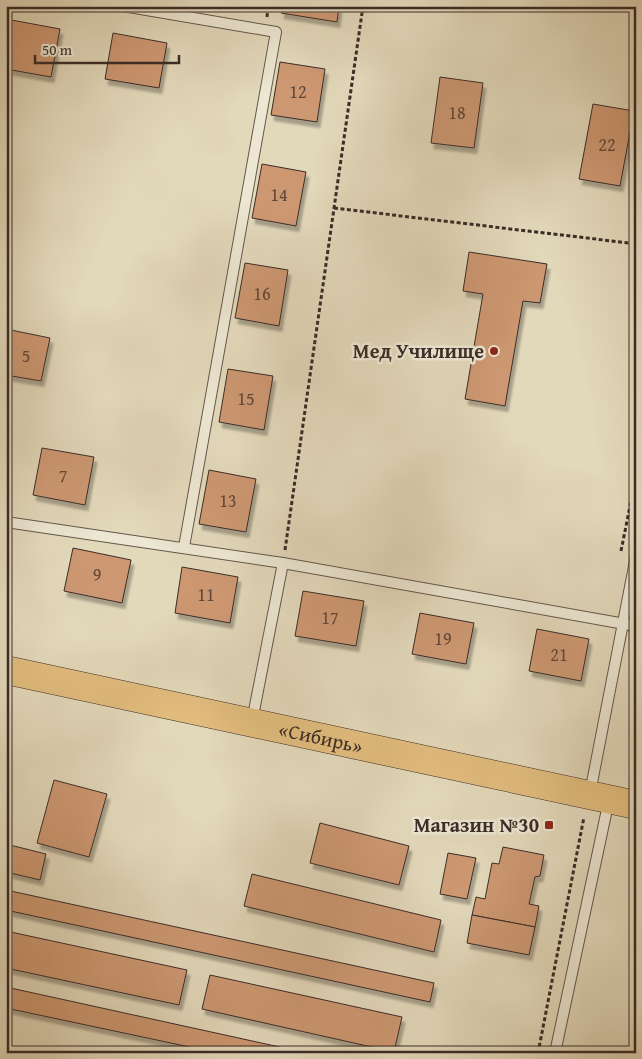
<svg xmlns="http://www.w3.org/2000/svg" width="642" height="1059" viewBox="0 0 642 1059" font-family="'Gentium Book Plus',serif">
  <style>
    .building { fill: #cc9771; stroke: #3a2c28; filter: url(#shadow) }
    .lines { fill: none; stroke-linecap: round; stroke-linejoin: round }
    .lane-casing { stroke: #64574c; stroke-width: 12 }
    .primary-casing { stroke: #3a2c28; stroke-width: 29 }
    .path { stroke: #3a2c28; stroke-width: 3; stroke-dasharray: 4 2.5; stroke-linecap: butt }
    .lane { stroke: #ece6d2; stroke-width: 10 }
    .primary { stroke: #e1bc7d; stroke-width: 28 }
    .poi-dot { fill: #8f2418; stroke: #ece6d2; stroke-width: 2 }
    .labels { text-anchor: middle; stroke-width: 5; stroke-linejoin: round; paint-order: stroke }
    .number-label { font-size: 18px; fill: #5e473a }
    .poi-label { font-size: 20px; font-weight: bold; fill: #3a2c28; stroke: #ece6d2; text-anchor: end }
    .street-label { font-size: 20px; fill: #3a2c28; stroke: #ece6d2 }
  </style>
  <defs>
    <filter id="shadow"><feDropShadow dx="3" dy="5.5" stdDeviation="1" flood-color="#0004"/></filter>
  </defs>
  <rect width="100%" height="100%" fill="#e2d8ba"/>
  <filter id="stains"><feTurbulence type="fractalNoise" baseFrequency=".004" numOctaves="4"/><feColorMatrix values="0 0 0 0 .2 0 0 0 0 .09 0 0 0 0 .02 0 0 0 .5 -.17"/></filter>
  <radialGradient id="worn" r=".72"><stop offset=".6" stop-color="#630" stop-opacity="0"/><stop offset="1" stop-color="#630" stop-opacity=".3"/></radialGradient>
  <g class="building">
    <path d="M282 6H339L337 22 281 13Z"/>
    <path d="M6 19 60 29 51 77 6 69Z"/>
    <path d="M113 33 167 43 159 88 105 79Z"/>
    <path d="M280 62 325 69 317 122 271 115Z"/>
    <path d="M440 77 483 83 474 148 431 143Z"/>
    <path d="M593 104 634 111 620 186 579 179Z"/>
    <path d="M262 164 306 172 296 226 252 218Z"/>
    <path d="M469 252 547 264 540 303 523 301 505 406 465 399 483 294 463 291Z"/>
    <path d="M245 263 288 270 279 326 235 318Z"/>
    <path d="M6 329 50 338 41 381 6 375Z"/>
    <path d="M228 369 273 376 264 430 219 422Z"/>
    <path d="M42 448 94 457 85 505 33 495Z"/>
    <path d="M209 470 256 479 246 532 199 524Z"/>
    <path d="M73 548 131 560 122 603 64 591Z"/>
    <path d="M182 567 238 577 230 623 175 613Z"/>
    <path d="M303 591 364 601 356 646 295 636Z"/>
    <path d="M420 613 474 623 466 664 412 654Z"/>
    <path d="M537 629 589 639 581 681 529 671Z"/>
    <path d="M54 780 107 794 89 857 37 843Z"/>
    <path d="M320 823 409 846 399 885 310 863Z"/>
    <path d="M10 845 46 854 40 880 6 872V860Z"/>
    <path d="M503 847 544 855 540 876 535 877 529 904 539 906 535 927 472 915 476 897 485 899 492 863 499 864Z"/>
    <path d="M448 853 476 858 467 899 440 894Z"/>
    <path d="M252 874 441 920 434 952 244 906Z"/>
    <path d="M6 890 434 983 430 1002 6 910Z"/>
    <path d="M472 915 535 927 529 955 467 943Z"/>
    <path d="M6 931 187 970 179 1005 6 968Z"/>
    <path d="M210 975 402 1017 394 1052 202 1009Z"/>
    <path d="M6 987 307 1053H218L6 1008Z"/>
  </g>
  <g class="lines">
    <g class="lane-casing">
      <g id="lane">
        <path d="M123 6 276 32 184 547"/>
        <path d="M6 522 283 563"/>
        <path d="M252 721 283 563 636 626"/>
        <path d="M590 793 636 556"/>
        <path d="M555 1053 609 800"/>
      </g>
    </g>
    <g class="primary-casing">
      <g id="primary">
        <path id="s1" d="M6 670 636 805"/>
      </g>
    </g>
    <g class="path">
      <path d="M633 6 636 7"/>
      <path d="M267 17 268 6"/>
      <path d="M334 208 629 243 636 241"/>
      <path d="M285 550 363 6"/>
      <path d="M621 551 636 476"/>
      <path d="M538 1053 584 817"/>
    </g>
    <use href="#lane" class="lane"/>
    <use href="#primary" class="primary"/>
  </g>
  <g class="poi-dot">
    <circle cx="494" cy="351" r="5"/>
    <rect x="544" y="820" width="10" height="10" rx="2.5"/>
  </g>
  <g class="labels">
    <g class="number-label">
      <text x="298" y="98">12</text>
      <text x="457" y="119">18</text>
      <text x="607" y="151">22</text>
      <text x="279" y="201">14</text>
      <text x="262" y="300">16</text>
      <text x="26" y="362">5</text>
      <text x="246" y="405">15</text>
      <text x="63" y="482">7</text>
      <text x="228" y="507">13</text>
      <text x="97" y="581">9</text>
      <text x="206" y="601">11</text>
      <text x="330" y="624">17</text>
      <text x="443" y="645">19</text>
      <text x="559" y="661">21</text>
    </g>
    <g class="poi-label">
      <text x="484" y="358">Мед Училище</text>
      <text x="539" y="832">Магазин №30</text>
    </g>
    <g class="street-label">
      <text dy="7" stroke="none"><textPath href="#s1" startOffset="322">«Сибирь»</textPath></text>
    </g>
  </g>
  <rect width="642" height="1059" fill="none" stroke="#e2d8ba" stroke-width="25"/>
  <rect x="8" y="8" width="627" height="1044" fill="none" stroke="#3a2c28" stroke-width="2.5"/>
  <rect x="12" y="12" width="617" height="1034" fill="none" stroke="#3a2c28"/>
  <path d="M35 55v8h144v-8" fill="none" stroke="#3a2c28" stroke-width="2.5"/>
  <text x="42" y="55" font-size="15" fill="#3a2c28" stroke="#ece6d2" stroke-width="4" paint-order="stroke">50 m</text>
  <rect width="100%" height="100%" filter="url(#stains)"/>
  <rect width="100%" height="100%" fill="url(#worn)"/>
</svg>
